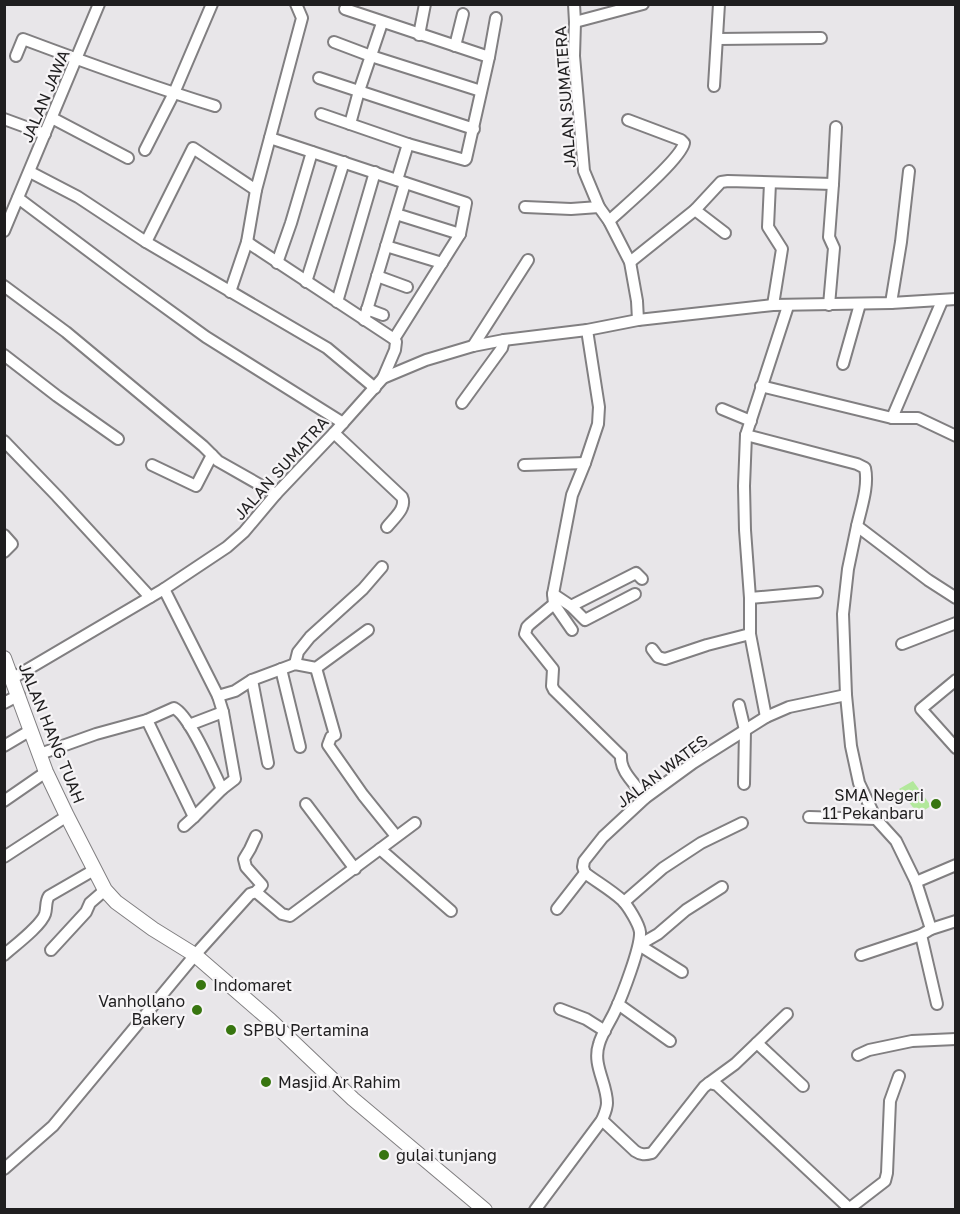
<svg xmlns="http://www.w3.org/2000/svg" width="960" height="1214" viewBox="0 0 960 1214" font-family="'Golos Text',sans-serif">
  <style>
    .green { fill: #b2e89b }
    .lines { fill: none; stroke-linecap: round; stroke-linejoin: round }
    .minor-casing { stroke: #817f81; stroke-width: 14 }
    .major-casing { stroke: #817f81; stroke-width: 16 }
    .minor { stroke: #fff; stroke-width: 10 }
    .major { stroke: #fff; stroke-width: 14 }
    .poi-dot { fill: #37750f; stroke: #f6f4f6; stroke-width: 2 }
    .labels { text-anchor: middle; stroke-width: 4.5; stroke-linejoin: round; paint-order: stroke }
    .street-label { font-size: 16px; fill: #1f1e1f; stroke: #f6f4f6 }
    .poi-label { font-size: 16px; fill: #1f1e1f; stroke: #f6f4f6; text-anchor: start }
  </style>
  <rect width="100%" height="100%" fill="#e8e6e9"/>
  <path class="green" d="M913 781 931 806 918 814 899 789Z"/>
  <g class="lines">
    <g class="minor-casing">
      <g id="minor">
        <path d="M574 4 575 22 574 56 584 171 599 207 609 221 630 262 637 301 638 320"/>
        <path d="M345 9 489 57"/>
        <path d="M575 22 643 4"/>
        <path d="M419 35 425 4"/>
        <path d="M718 39 821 38"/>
        <path d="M334 42 371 56 481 91"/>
        <path d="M455 46 463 14"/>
        <path d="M16 56 23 39C87 63 150 86 215 106"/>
        <path d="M319 78 474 129"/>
        <path d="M714 86 719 4"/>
        <path d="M321 114 408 144 465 160 466 159 489 57 496 18"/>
        <path d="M52 118 128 158"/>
        <path d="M4 119 45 134"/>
        <path d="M350 124 359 91 382 23"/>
        <path d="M270 138 466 203 460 234 394 339"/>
        <path d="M145 150 174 93 212 4"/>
        <path d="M30 172 78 197 146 242 327 348 375 388"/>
        <path d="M397 180 408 144"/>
        <path d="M770 183 768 227 782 249 773 305"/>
        <path d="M18 198 126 279 206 337 343 423"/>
        <path d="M525 207 571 209 599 207"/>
        <path d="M695 210 725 233"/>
        <path d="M396 214 460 234"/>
        <path d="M609 221C624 207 681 159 684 143L681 140 628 120"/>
        <path d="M4 231 99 4"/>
        <path d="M146 242 193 148 256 190"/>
        <path d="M247 242 394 339 396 342 395 350 383 378"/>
        <path d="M386 246 442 263"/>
        <path d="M630 262 695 210 721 182 728 181 833 184"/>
        <path d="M277 263 291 223 312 152"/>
        <path d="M377 276 407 287"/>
        <path d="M306 282 344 162"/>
        <path d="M4 286 66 332 203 446 218 461 276 494"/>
        <path d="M230 292 247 242 256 190 302 18 296 4"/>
        <path d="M337 302 375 172"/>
        <path d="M891 303 901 242 909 171"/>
        <path d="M829 305 834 248 829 237 833 184 836 127"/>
        <path d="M367 309 383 315"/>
        <path d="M364 320 405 183"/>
        <path d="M587 330 599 407 598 424 585 463 572 495 553 594 554 604 530 624 527 627 525 634 553 669 552 686 554 690 621 756"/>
        <path d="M473 346 528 260"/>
        <path d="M4 355 57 396 118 439"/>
        <path d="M843 364 860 304"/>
        <path d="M761 386 892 418H918L956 436"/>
        <path d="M462 403 502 348 504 340"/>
        <path d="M722 409 751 421"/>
        <path d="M892 418 942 301"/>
        <path d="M334 433 402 497C407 508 394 518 387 527"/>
        <path d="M746 435 857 464 865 468C869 486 861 508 857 526L928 580 956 598"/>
        <path d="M4 441 57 496 150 597"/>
        <path d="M152 465 196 486 212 455"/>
        <path d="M524 465 585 463"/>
        <path d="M857 526 848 569 843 614 846 695 851 746 859 783 876 819 896 841 916 882 931 929"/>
        <path d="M4 535 12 544 4 552"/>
        <path d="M164 589 218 696 235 691 252 680 295 664 316 668 368 630"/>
        <path d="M553 594 571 606 585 620 635 594"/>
        <path d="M750 598 817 592"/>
        <path d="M554 604 572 630"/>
        <path d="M571 606 636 573 642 579"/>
        <path d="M902 644 956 623"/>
        <path d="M652 649 658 657 665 659 707 645 750 634"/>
        <path d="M295 664 298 652 310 637 363 589 382 567"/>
        <path d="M316 668 335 735 331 737 328 745 363 795 396 836"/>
        <path d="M281 669 300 747"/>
        <path d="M13 678 164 589 227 547 244 532 276 494 334 433 383 378 426 360 473 346 504 340 587 330 638 320 773 305 891 303 956 299"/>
        <path d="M252 680 268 763"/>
        <path d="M956 680 921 709 956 748"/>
        <path d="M4 703 19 695"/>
        <path d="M739 705 745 730 744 784"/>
        <path d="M766 717 750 634V598L745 530 744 486 746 435 788 306"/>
        <path d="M147 720 194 817 222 789 235 779 223 712 218 696"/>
        <path d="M189 725 223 712"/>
        <path d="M4 746 31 730"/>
        <path d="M40 754 96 734 147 720 174 708C190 716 213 771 222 789"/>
        <path d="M621 756C620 773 637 785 645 798"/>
        <path d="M4 801 46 772"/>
        <path d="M306 804 355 869"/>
        <path d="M809 817 876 819"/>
        <path d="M184 826 194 817"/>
        <path d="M256 836 250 849 244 859 246 867 262 885 256 892"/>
        <path d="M380 849 451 911"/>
        <path d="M4 857 67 816"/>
        <path d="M916 882 956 865"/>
        <path d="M624 902 663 868 701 843 742 823"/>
        <path d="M557 909 585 873"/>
        <path d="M921 935 937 1004"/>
        <path d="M639 945 658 934 686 910 722 887"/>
        <path d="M639 945 682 972"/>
        <path d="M51 950 86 912 90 903 105 890"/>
        <path d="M4 955C14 946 41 926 45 914 47 908 45 902 49 896L94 870"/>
        <path d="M861 955 921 935 931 929 956 921"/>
        <path d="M618 1004 670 1041"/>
        <path d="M560 1009 586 1019 605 1031"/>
        <path d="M757 1043 803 1086"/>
        <path d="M858 1055 869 1050 912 1041 956 1039"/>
        <path d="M709 1083 735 1064 787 1014"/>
        <path d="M602 1120 635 1151C641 1155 645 1155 652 1153L704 1087 709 1083 717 1085 851 1210"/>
        <path d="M4 1169 53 1126 195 955 250 894 256 892 282 914 290 916 415 823"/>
        <path d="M850 1208 885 1181 887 1173 890 1101 899 1076"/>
        <path d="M535 1210 602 1120C604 1115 607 1109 607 1103 607 1083 592 1065 599 1044 602 1033 610 1022 615 1011 622 996 641 947 640 932 639 924 628 906 622 900 611 890 597 882 585 873L583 867 584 861 603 837 645 798 693 763 766 717 789 707 846 695"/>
      </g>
    </g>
    <g class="major-casing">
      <path id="major" d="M4 658 46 772 67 816 105 890 116 902 153 929 195 955 270 1020 353 1099 485 1210"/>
    </g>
    <use href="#minor" class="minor"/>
    <use href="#major" class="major"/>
  </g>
  <g class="poi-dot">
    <circle cx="936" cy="804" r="6"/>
    <circle cx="201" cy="985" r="6"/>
    <circle cx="197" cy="1010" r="6"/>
    <circle cx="231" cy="1030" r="6"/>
    <circle cx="266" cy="1082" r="6"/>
    <circle cx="384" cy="1155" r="6"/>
  </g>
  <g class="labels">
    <g class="street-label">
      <text transform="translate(45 96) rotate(-67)" y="6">JALAN JAWA</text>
      <text transform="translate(565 97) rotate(-94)" y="6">JALAN SUMATERA</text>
      <text transform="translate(281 468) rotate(-48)" y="6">JALAN SUMATRA</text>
      <text transform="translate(52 733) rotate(68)" y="6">JALAN HANG TUAH</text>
      <text transform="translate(662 771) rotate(-37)" y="6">JALAN WATES</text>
    </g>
    <g class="poi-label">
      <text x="924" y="801" text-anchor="end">SMA Negeri<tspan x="924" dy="18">11 Pekanbaru</tspan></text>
      <text x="213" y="991">Indomaret</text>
      <text x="185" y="1007" text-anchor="end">Vanhollano<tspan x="185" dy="18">Bakery</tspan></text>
      <text x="243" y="1036">SPBU Pertamina</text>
      <text x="278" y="1088">Masjid Ar Rahim</text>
      <text x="396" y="1161">gulai tunjang</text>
    </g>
  </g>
  <rect width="960" height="1214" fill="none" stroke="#1f1e1f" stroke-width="12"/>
</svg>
